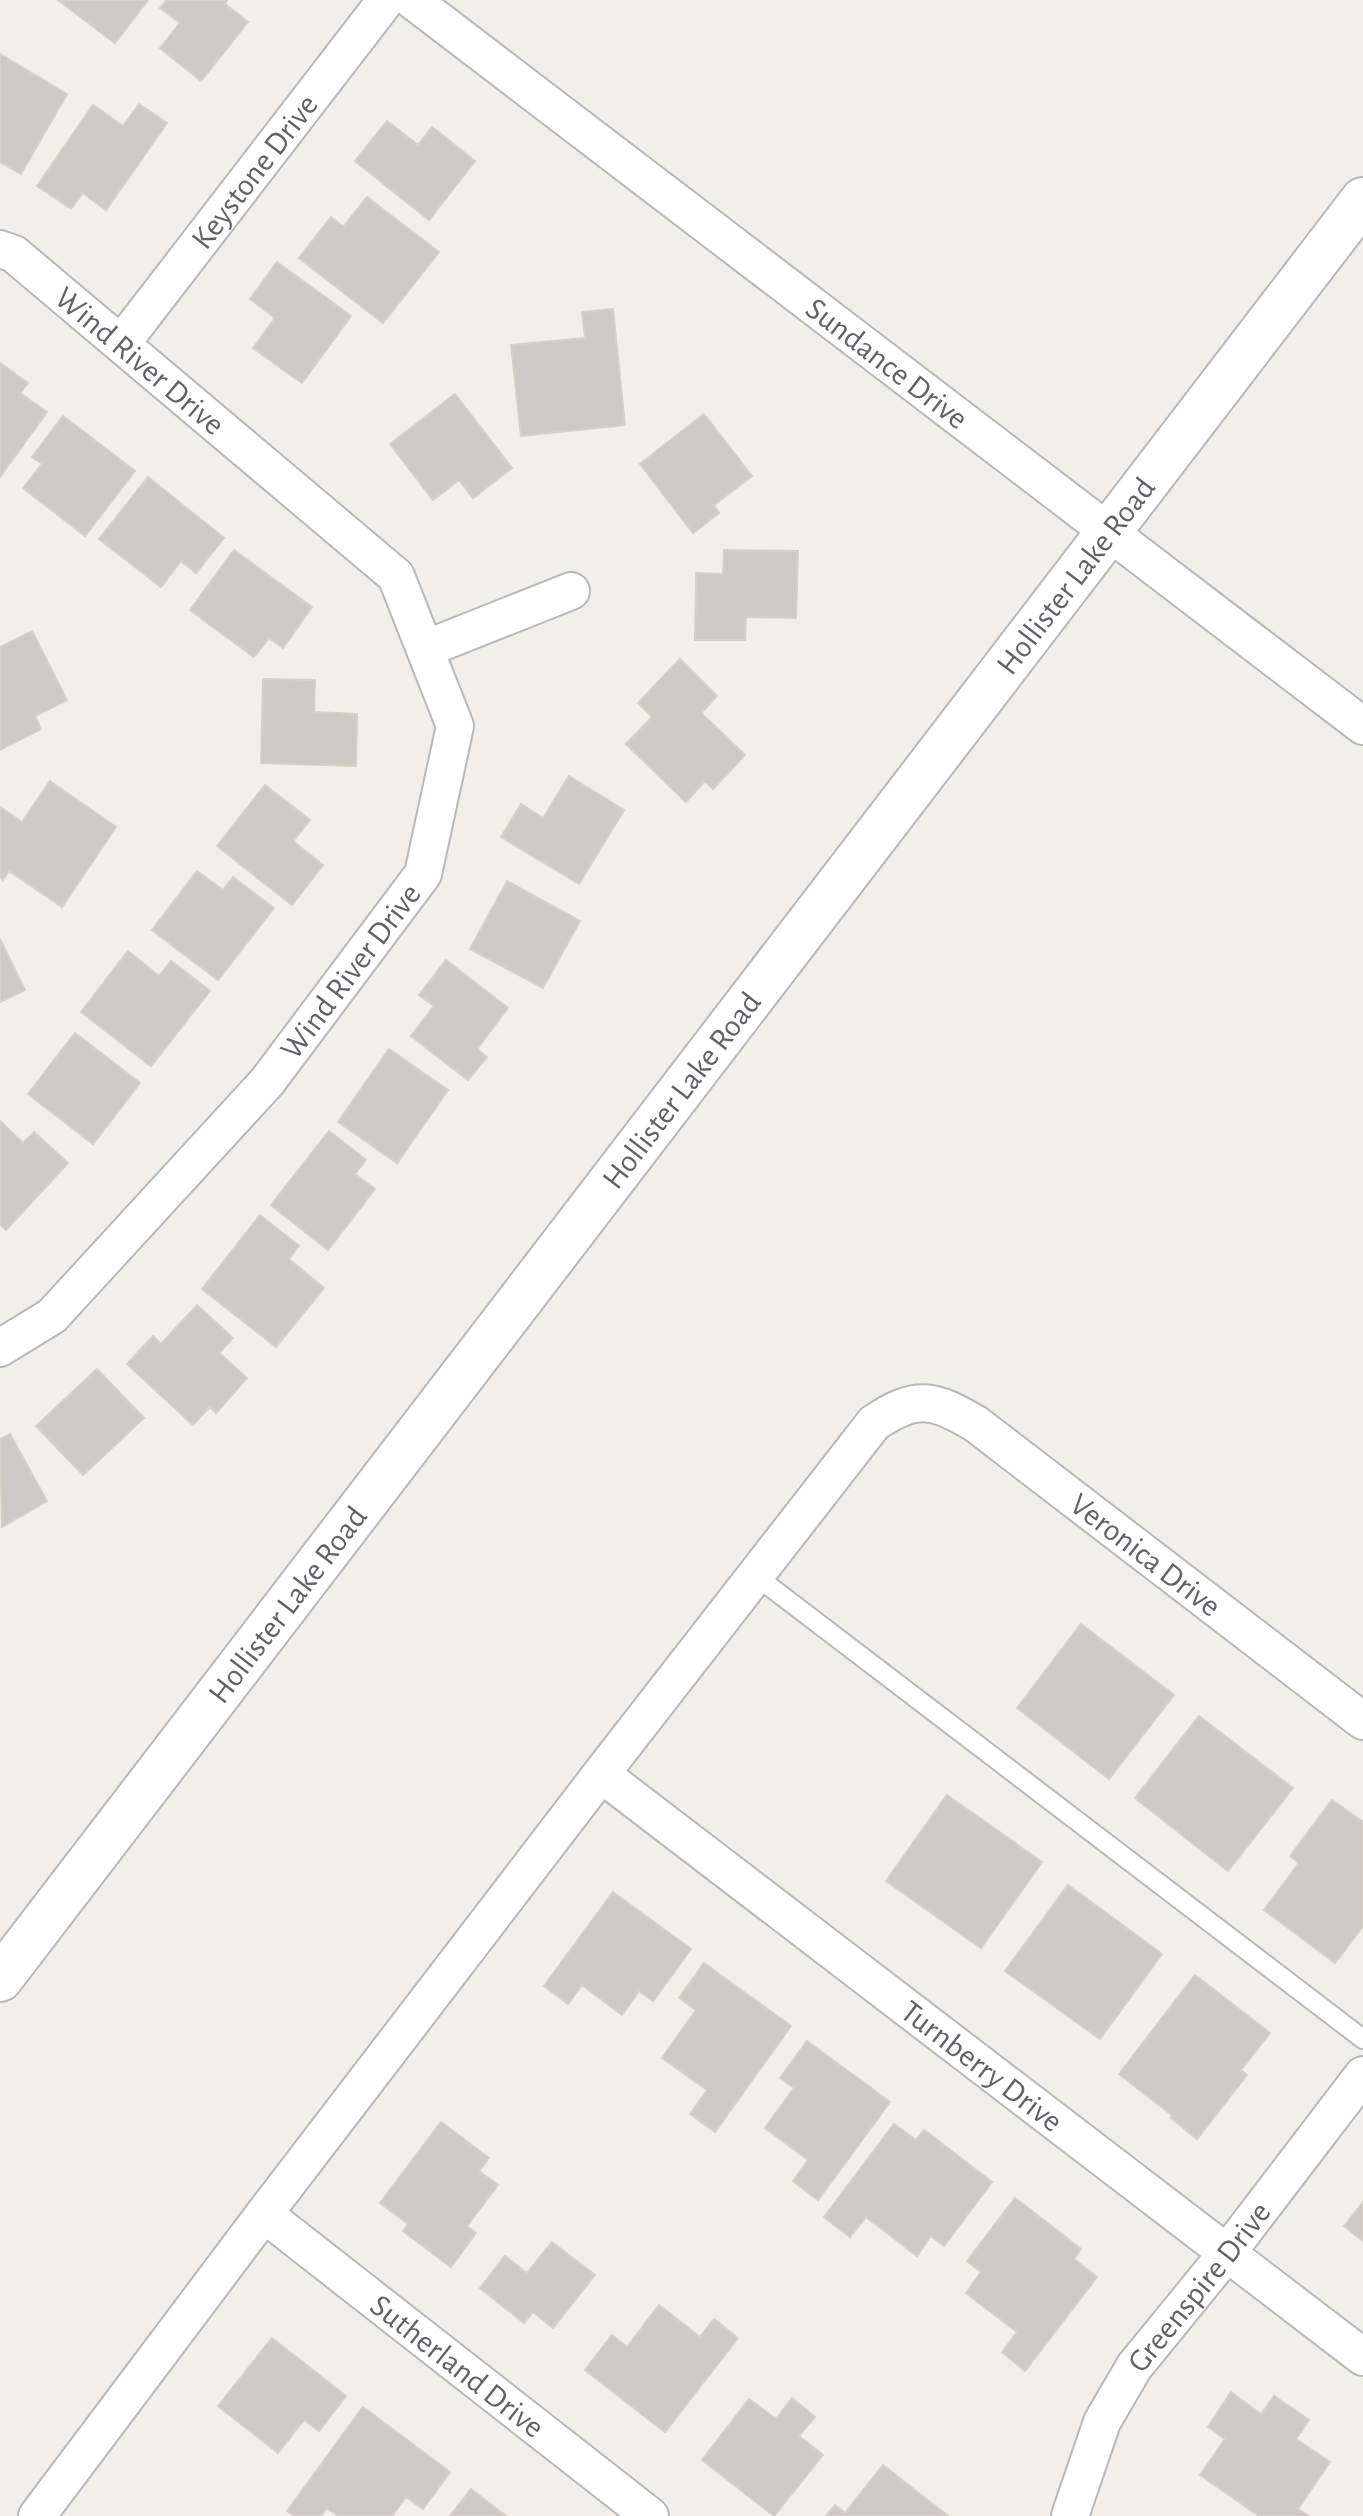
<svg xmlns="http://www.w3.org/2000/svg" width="1363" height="2516" viewBox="0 0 1363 2516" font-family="'Alegreya Sans',sans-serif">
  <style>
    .building { fill: #cccac5; stroke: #d6d1c6; stroke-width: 2 }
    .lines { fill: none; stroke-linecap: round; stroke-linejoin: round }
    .service-casing { stroke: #b5b8bc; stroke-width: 22 }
    .minor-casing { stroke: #b5b8bc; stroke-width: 40 }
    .tertiary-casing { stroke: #b5b8bc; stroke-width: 48 }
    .service { stroke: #fff; stroke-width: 18 }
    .minor { stroke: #fff; stroke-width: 36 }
    .tertiary { stroke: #fff; stroke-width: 44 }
    .labels { text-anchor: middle; stroke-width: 8; stroke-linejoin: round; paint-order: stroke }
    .street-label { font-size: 32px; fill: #5f6368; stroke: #fff }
  </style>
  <rect width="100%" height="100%" fill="#f1efe8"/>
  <g class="building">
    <path d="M58 0H148L115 43Z"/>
    <path d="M167 0H227L225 4 248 22 201 81 160 48 180 23 160 8Z"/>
    <path d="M0 54 67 94 21 174 0 162Z"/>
    <path d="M139 104 167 123 106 210 83 193 71 209 37 186 93 105 123 126Z"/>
    <path d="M387 121 418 145 432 127 475 161 429 220 355 161Z"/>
    <path d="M367 197 439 252 383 323 299 258 331 217 343 227Z"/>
    <path d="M277 262 351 316 302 383 253 348 275 318 250 299Z"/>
    <path d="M613 309 625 425 521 436 511 345 585 338 582 312Z"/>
    <path d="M0 363 28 383 20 393 47 412 0 477Z"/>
    <path d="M455 394 512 468 473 498 459 480 433 500 390 444Z"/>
    <path d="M704 414 752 476 714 505 719 513 693 533 640 464Z"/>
    <path d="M63 416 135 471 85 536 23 488 42 464 32 457Z"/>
    <path d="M148 477 224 538 196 573 181 561 161 587 99 539Z"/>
    <path d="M234 550 312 607 283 648 269 638 254 657 190 610Z"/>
    <path d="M724 550 798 551 796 618 746 617 745 640H695L696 573 723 574Z"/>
    <path d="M32 631 67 700 35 716 41 729 0 750V647Z"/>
    <path d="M680 659 717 696 701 713 745 755 713 789 705 781 686 802 626 744 652 717 638 703Z"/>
    <path d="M263 679 315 680 314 712 357 714 356 766 261 763Z"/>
    <path d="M569 776 624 810 579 884 501 837 521 804 543 818Z"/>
    <path d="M50 781 116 827 62 907 9 871 3 880 0 877V807L22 822Z"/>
    <path d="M265 785 310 820 293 841 323 865 292 905 217 846Z"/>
    <path d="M197 871 223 890 233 877 274 908 218 980 152 930Z"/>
    <path d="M507 881 580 921 543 988 470 949Z"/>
    <path d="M0 939 25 990 0 1002Z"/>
    <path d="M128 951 159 976 171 961 210 991 151 1066 81 1012Z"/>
    <path d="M446 960 508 1008 477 1049 487 1057 468 1080 411 1036 434 1006 419 995Z"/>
    <path d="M75 1033 140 1083 93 1144 28 1094Z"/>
    <path d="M389 1049 448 1090 397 1163 338 1122Z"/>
    <path d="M0 1121 23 1143 34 1132 68 1163 6 1230 0 1224Z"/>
    <path d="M329 1131 366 1160 355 1174 375 1189 328 1250 271 1205Z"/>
    <path d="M260 1215 299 1246 289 1259 324 1288 276 1347 202 1289Z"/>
    <path d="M197 1305 233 1338 219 1353 247 1378 216 1413 210 1407 193 1425 127 1364 153 1336 161 1344Z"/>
    <path d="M97 1369 144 1418 83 1475 36 1426Z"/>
    <path d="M10 1434 47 1501 2 1527 0 1439Z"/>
    <path d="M1081 1624 1174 1695 1109 1779 1017 1708Z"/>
    <path d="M1199 1716 1293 1788 1228 1871 1135 1798Z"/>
    <path d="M947 1795 1042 1862 981 1948 886 1881Z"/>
    <path d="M1332 1800 1363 1822V1926L1335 1963 1264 1910 1299 1863 1290 1856Z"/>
    <path d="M1068 1885 1162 1954 1100 2039 1005 1971Z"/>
    <path d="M613 1892 691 1949 653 2001 639 1991 622 2015 582 1985 568 2004 544 1986Z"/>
    <path d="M704 1963 791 2026 715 2132 690 2114 707 2090 662 2058 696 2010 679 1998Z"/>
    <path d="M1195 1975 1270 2033 1241 2070 1247 2075 1197 2139 1171 2118 1173 2116 1119 2074Z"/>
    <path d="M807 2041 890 2102 818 2200 793 2181 808 2160 765 2128 794 2088 780 2078Z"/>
    <path d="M441 2122 489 2158 479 2171 498 2185 467 2226 476 2233 451 2267 403 2231 408 2224 380 2203Z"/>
    <path d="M894 2124 916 2140 924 2130 992 2182 944 2246 931 2236 917 2256 866 2217 850 2237 824 2217Z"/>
    <path d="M1015 2198 1081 2249 1074 2259 1097 2277 1025 2371 1002 2352 1017 2332 966 2293 981 2272 967 2261Z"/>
    <path d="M1363 2202V2241L1344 2226Z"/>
    <path d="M552 2242 595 2275 553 2328 533 2312 524 2323 480 2288 505 2256 527 2273Z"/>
    <path d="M659 2305 700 2337 714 2319 738 2338 665 2432 585 2370 612 2335 627 2347Z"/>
    <path d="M272 2338 346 2396 319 2431 304 2420 278 2453 218 2406Z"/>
    <path d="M1231 2392 1261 2414 1274 2396 1309 2420 1296 2439 1330 2462 1298 2509 1309 2516H1259L1200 2475 1225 2439 1208 2427Z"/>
    <path d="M792 2398 815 2417 799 2436 823 2455 774 2516 702 2460 749 2399 776 2419Z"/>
    <path d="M363 2407 450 2472 423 2509 406 2497 392 2516H338L327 2508 321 2516H294L287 2511Z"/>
    <path d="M883 2465 948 2516H826L835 2505 845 2513Z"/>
    <path d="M471 2489 506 2516H450Z"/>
  </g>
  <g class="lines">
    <g class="service-casing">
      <path id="service" d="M756 1576 1363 2039"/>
    </g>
    <g class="minor-casing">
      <g id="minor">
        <path id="s1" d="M412 0 1363 726"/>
        <path id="s2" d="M0 249 14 254 396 576 455 726 423 874 267 1082 52 1316 0 1348"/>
        <path id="s3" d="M121 344 386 0"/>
        <path d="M425 649 571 591"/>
        <path id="s4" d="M601 1774 1363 2357"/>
        <path id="s5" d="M264 2214 650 2516"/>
        <path id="s6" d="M37 2516 264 2214 601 1774 874 1423C917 1394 933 1399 976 1424L1363 1721"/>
        <path id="s7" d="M1070 2516 1102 2422 1134 2367 1227 2253 1363 2075"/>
      </g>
    </g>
    <g class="tertiary-casing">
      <g id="tertiary">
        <path id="s8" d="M0 1979 1363 200"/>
      </g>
    </g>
    <use href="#service" class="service"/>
    <use href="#minor" class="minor"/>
    <use href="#tertiary" class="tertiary"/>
  </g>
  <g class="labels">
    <g class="street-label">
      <text dy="11" stroke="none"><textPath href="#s3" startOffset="218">Keystone Drive</textPath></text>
      <text dy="11" stroke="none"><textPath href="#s2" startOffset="180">Wind River Drive</textPath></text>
      <text dy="11" stroke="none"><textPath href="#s1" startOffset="598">Sundance Drive</textPath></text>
      <text dy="11" stroke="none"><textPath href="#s8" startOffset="1768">Hollister Lake Road</textPath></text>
      <text transform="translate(350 971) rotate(-53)" y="11">Wind River Drive</text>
      <text dy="11" stroke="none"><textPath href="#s8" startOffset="1120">Hollister Lake Road</textPath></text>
      <text dy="11" stroke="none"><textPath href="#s6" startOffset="1702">Veronica Drive</textPath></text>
      <text dy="11" stroke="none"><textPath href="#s8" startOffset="472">Hollister Lake Road</textPath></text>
      <text dy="11" stroke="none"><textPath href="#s4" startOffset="480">Turnberry Drive</textPath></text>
      <text dy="11" stroke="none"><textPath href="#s7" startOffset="266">Greenspire Drive</textPath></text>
      <text dy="11" stroke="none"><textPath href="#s5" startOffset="246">Sutherland Drive</textPath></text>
    </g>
  </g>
</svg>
